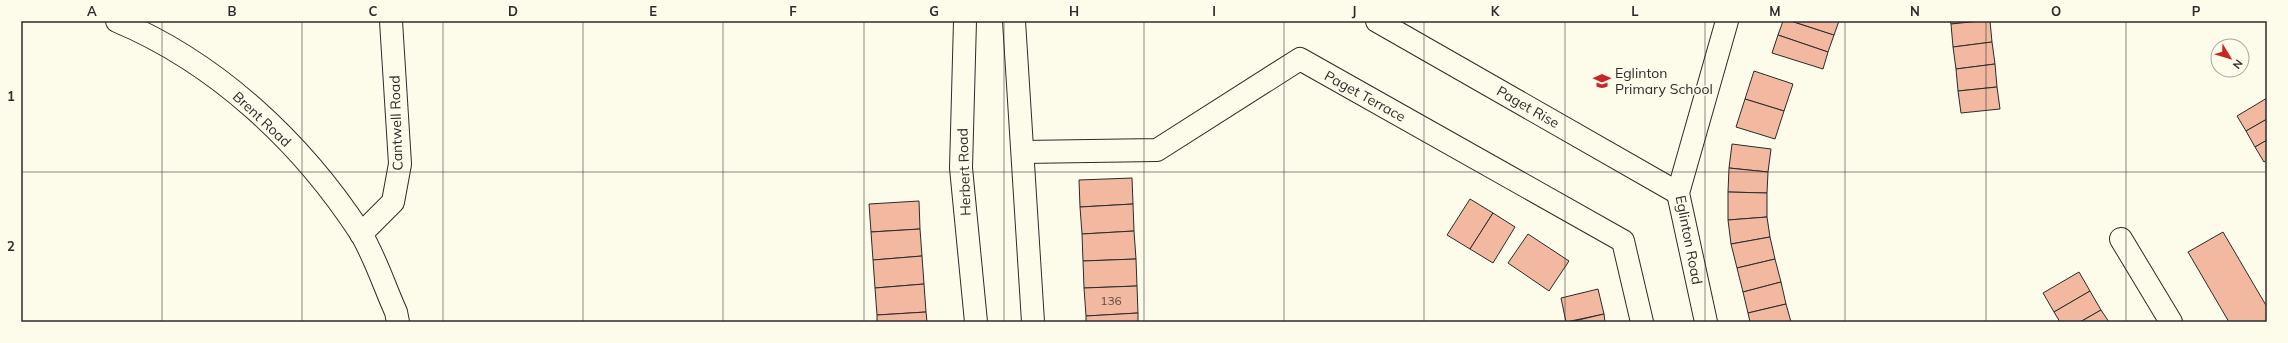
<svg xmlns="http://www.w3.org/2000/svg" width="2288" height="343" viewBox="0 0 2288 343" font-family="Mulish,sans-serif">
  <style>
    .building { fill: #f2b8a0; stroke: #2b2b2b }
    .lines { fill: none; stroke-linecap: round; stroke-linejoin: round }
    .minor-casing { stroke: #2b2b2b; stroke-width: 24 }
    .tertiary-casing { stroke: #2b2b2b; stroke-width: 24 }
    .minor { stroke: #fdfbea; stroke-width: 22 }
    .tertiary { stroke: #fdfbea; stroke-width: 22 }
    .grid { fill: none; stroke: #2b2b2b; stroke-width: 1; stroke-opacity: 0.55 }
    .labels { text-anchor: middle; stroke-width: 3; stroke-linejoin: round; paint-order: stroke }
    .number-label { font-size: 12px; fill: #5d4e48 }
    .poi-label { font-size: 14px; fill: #2b2b2b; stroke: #fdfbea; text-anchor: start }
    .street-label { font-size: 14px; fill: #2b2b2b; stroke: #fdfbea }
    .neatline { fill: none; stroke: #2b2b2b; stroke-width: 1.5 }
    .grid-label { font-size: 13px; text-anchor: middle; font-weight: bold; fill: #2b2b2b }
  </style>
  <rect width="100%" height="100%" fill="#fdfbea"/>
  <g class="building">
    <path d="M1783 21H1791L1834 35 1828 52 1778 35Z"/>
    <path d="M1791 21H1839L1834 35Z"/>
    <path d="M1950 21H1980L1951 24Z"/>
    <path d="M1980 21H1990L1992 42 1953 47 1951 24Z"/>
    <path d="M1778 35 1828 52 1823 69 1772 53Z"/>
    <path d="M1992 42 1995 64 1956 69 1953 47Z"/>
    <path d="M1995 64 1997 87 1958 91 1956 69Z"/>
    <path d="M1754 71 1793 84 1784 111 1745 99Z"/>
    <path d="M1997 87 2000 109 1961 113 1958 91Z"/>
    <path d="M2267 98V119L2246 131 2237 116Z"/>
    <path d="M1745 99 1784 111 1775 139 1736 127Z"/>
    <path d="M2267 119V140L2255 147 2246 131Z"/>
    <path d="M2267 140V160L2264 162 2255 147Z"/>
    <path d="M1732 144 1771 149 1768 172 1729 168Z"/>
    <path d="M1729 168 1768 172 1767 193 1728 192Z"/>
    <path d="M1132 178 1133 204 1080 207 1079 180Z"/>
    <path d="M1728 192 1767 193V217L1728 220Z"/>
    <path d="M1470 199 1493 213 1470 249 1447 235Z"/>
    <path d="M919 201 920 229 871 232 869 204Z"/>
    <path d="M1133 204 1134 231 1082 234 1080 207Z"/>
    <path d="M1493 213 1515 227 1493 263 1470 249Z"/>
    <path d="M1767 217 1770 237 1731 244 1728 220Z"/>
    <path d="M920 229 922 256 873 260 871 232Z"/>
    <path d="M1134 231 1136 259 1083 261 1082 234Z"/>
    <path d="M2223 232 2267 307V322H2229L2188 252Z"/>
    <path d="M1528 234 1569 261 1549 291 1508 263Z"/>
    <path d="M1770 237 1775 259 1737 268 1731 244Z"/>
    <path d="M922 256 924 284 875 288 873 260Z"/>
    <path d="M1136 259 1137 286 1084 288 1083 261Z"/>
    <path d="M1775 259 1781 282 1743 292 1737 268Z"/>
    <path d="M2079 272 2090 291 2054 312 2043 293Z"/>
    <path d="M1781 282 1786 304 1748 313 1743 292Z"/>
    <path d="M924 284 926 312 877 315 875 288Z"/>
    <path d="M1137 286 1138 313 1086 316 1084 288Z"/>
    <path d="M1598 289 1604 314 1566 322 1561 298Z"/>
    <path d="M2090 291 2101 310 2080 322H2060L2054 312Z"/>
    <path d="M1786 304 1791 322H1750L1748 313Z"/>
    <path d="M2101 310 2109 322H2080Z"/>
    <path d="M926 312 927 322H877V315Z"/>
    <path d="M1138 313V322H1086V316Z"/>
    <path d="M1604 314 1605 322H1570Z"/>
  </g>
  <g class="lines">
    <g class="minor-casing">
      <g id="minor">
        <path d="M117 21C217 63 301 142 360 232 374 254 385 288 396 312L398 322"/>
        <path d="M965 21 961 168 976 322"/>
        <path d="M1377 21 1678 193"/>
        <path d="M1023 152 1157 150 1300 59 1623 241 1642 322"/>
        <path d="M361 234 393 202 400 164 391 21"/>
        <path d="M2121 239 2171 322"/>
        <path d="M1706 322 1678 193 1727 21"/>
      </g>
    </g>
    <g class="tertiary-casing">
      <path id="tertiary" d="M1014 21 1033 322"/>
    </g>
    <use href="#minor" class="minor"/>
    <use href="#tertiary" class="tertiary"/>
  </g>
  <path class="grid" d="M162 21V322M302 21V322M443 21V322M583 21V322M723 21V322M864 21V322M1004 21V322M1144 21V322M1284 21V322M1424 21V322M1565 21V322M1705 21V322M1845 21V322M1986 21V322M2126 21V322M21 172H2267"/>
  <defs>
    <g id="school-bare" transform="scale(1.38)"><path d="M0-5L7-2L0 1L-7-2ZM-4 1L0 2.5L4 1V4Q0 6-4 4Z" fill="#c62828" stroke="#fdfbea" stroke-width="2.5" paint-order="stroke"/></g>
  </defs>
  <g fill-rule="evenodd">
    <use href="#school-bare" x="1602" y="81"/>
  </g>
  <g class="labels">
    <g class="number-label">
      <text x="1111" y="305">136</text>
    </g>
    <g class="poi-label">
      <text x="1615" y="78">Eglinton<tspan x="1615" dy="16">Primary School</tspan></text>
    </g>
    <g class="street-label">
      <text transform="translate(1365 96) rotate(29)" y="5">Paget Terrace</text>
      <text transform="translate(1528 107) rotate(30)" y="5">Paget Rise</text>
      <text transform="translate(262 119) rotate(43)" y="5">Brent Road</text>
      <text transform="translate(396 123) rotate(-92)" y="5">Cantwell Road</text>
      <text transform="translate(964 172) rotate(-92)" y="5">Herbert Road</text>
      <text transform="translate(1689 240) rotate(79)" y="5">Eglinton Road</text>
    </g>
  </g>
  <rect width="2288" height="343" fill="none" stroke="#fdfbea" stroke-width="44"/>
  <g transform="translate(2230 58) rotate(128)"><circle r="19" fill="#fdfbea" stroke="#a9a89e"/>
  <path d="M0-3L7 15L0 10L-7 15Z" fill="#c62828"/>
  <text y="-6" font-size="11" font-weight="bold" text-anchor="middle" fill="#2b2b2b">N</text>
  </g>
  <rect x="22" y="22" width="2244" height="299" class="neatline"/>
  <g class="grid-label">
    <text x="92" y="16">A</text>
    <text x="232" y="16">B</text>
    <text x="373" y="16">C</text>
    <text x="513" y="16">D</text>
    <text x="653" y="16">E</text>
    <text x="793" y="16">F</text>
    <text x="934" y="16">G</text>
    <text x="1074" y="16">H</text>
    <text x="1214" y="16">I</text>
    <text x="1354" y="16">J</text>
    <text x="1495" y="16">K</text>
    <text x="1635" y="16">L</text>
    <text x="1775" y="16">M</text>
    <text x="1915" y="16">N</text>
    <text x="2056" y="16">O</text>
    <text x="2196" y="16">P</text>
    <text x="11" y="101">1</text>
    <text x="11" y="251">2</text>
  </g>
</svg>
